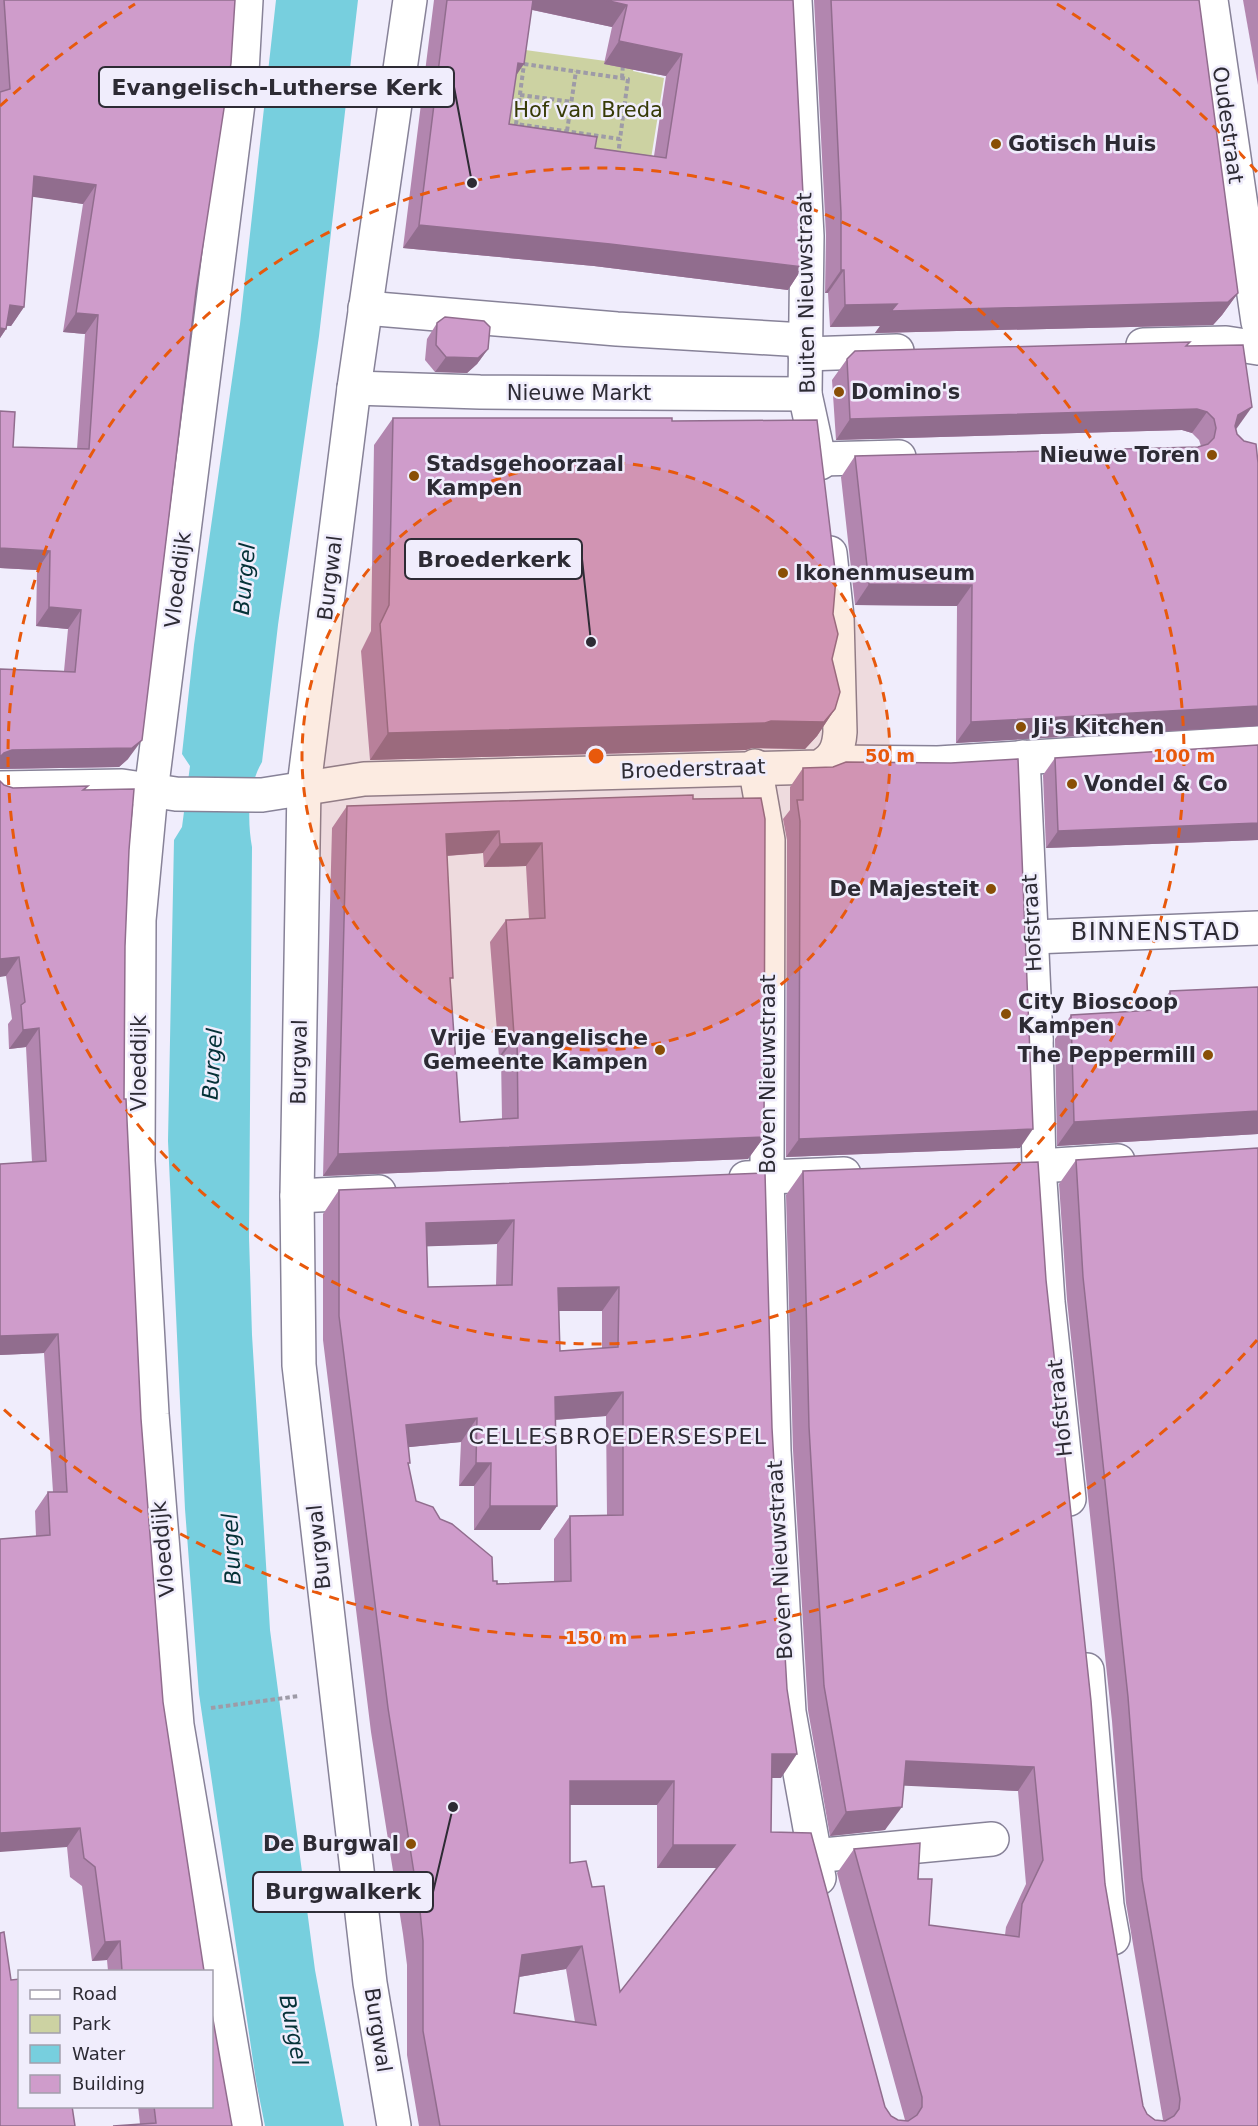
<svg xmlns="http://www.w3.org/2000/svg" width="1258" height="2126" viewBox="0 0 1258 2126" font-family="'DejaVu Sans',sans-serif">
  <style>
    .green { fill: #ccd2a2 }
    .water { fill: #77cfde }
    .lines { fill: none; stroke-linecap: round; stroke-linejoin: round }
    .pedestrian-casing { stroke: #878298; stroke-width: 36 }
    .minor-casing { stroke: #878298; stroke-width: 36 }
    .path { stroke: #9e9ba7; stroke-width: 4; stroke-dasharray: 4.5 3; stroke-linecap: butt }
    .pedestrian { stroke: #fff; stroke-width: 33 }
    .minor { stroke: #fff; stroke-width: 33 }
    .wall { fill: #b286af; fill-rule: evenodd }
    .shaded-wall { fill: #916d8e }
    .building { fill: #cf9ccb; stroke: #916d8e; stroke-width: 1.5; fill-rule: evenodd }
    .ring { fill: none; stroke: #e8590c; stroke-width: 3; stroke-dasharray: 10 8 }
    .poi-dot { fill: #894f06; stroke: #f0edfc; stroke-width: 2 }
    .labels { text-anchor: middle; stroke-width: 5; stroke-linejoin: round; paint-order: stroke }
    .park-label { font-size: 21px; fill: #373b07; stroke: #f0edfc }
    .street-label { font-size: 21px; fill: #2d2b34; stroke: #f0edfc }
    .poi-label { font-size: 21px; font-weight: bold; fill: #2d2b34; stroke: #f0edfc; text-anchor: start }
    .water-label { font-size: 22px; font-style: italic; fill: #043137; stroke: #f0edfc }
    .neighbourhood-label { font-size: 22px; letter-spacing: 1.5px; fill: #2d2b34; stroke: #f0edfc }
    .quarter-label { font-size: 24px; letter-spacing: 1.5px; fill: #2d2b34; stroke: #f0edfc }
    .centre { fill: #e8590c; stroke: #f0edfc; stroke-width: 3 }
    .ring-label { font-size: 18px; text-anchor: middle; font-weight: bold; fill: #e8590c; stroke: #f0edfc; stroke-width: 5; stroke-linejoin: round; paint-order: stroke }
    .leader { fill: none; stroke: #2d2b34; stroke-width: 2 }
    .callout-dot { fill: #2d2b34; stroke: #f0edfc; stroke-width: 2 }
    .callout { fill: #f0edfc; stroke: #2d2b34; stroke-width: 2 }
    .callout-label { font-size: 22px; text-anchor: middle; font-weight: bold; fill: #2d2b34 }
  </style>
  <rect width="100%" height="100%" fill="#f0edfc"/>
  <path class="green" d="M643 15 633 71 664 78 649 171 505 149 518 49 613 62Z"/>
  <path class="water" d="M276 0H358L319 336 278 625 262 762C248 786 247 819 252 847L249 1237 252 1335 270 1630 315 1970 344 2126H265L256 2081 199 1694 185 1509 168 1141 174 840 182 827 190 766 182 754 194 645 240 324Z"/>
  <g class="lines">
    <g class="pedestrian-casing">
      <g id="pedestrian">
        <path d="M1211 0 1258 322"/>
        <path d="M820 459 899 457"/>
        <path d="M1023 757 1036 1039"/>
        <path d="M830 762 938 763 1258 743"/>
        <path d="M1033 937 1258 928"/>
        <path d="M1039 1166 1118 1161"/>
      </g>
    </g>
    <g class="minor-casing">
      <g id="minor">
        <path d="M795 0 807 236 805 394 820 463"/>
        <path d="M365 308 617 329 804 340"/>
        <path d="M1143 345 1226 343 1258 348"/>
        <path d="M805 354 897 351"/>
        <path d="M354 388 480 392 805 394"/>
        <path d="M755 766 768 840 767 1177 774 1451 789 1712 819 1878"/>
        <path d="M0 788 122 786 176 794 262 795 364 779 819 767C834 759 839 749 840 732L837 617 830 553"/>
        <path d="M1036 1039 1039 1166 1048 1302 1069 1499"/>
        <path d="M746 1178 844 1174"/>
        <path d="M297 1196 379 1192"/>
        <path d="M1087 1670 1107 1905 1113 1938"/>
        <path d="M813 1856 992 1839"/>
        <path d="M245 2126 177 1725 152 1414 138 1161 139 920 151 792 242 72 246 0"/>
        <path d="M394 2126 370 1983 299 1365 297 1196 304 786 354 388 410 0"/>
      </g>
    </g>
    <g class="path">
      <path d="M524 64 628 79 620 139 516 124Z"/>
      <path d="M622 78 623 64"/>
      <path d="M520 95 572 102"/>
      <path d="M567 131 576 71"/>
      <path d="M618 156 620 139"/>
      <path d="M211 1708 299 1696"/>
    </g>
    <use href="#pedestrian" class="pedestrian"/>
    <use href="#minor" class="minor"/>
  </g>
  <g class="wall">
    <path d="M0 0H235L196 291 128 759 119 767 0 769V669L64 671 68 629 36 626 37 570 0 568V411L13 447 77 449 85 334 63 332 83 204 32 196 24 307 11 326H7L6 329 0 338Z"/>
    <path d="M434 0H793L803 267 788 290 594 266 403 248ZM532 10 612 27 604 64 666 76 654 156 595 148 509 124 516 76Z"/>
    <path d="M814 0H1199L1238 293 1222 315 1213 325 875 333 880 326 830 327 828 293H825L826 235Z"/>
    <path d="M1243 0H1258V85Z"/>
    <path d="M437 323 488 349 477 364 467 373 435 372 425 360 427 339Z"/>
    <path d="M1187 346 1237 428 1236 429 1237 434 1258 463V726L956 743 957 606 855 605 841 477 855 456 1198 447 1201 446 1199 440 1192 433 1182 430 836 440 832 380 847 359Z"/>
    <path d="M393 418 672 421 833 614 832 659 835 709 817 736 805 749 752 748 746 750 370 760 361 651 371 631 374 445Z"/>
    <path d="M1258 745V840L1046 848 1043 775 1055 758Z"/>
    <path d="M803 768 1020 1148 786 1157 787 840 783 819 790 810V787Z"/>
    <path d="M4 785 13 788 88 786 85 790 129 850 125 946 124 1099 141 1419 163 1702 204 1971H108L107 1960 92 1961 82 1886 70 1877 36 1536 35 1511 48 1492H53L44 1353 0 1355V1164L32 1162 26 1047 9 1049 8 1024 12 1019 6 976Z"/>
    <path d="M693 799 764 1137 748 1159 323 1176 332 828 347 806ZM483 853 484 867 526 866 529 919 506 920 490 942 499 1057H501L502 1119 460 1122 450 981 447 856Z"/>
    <path d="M1258 987V1134L1057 1146 1055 1039 1071 1015 1157 1010 1170 991Z"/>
    <path d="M1076 1160 1258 2126H419L407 2055V1965L403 1934 371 1732 323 1340V1214L339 1190 765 1173 781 1778H772L771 1832 885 2107 891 2116 898 2120H905L837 1873 854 1849 918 1879 929 1925 1005 1935 1006 1927 1026 1884 1018 1791 904 1785 885 1830 830 1836 808 1710 793 1450 786 1195 803 1171 1046 1280 1105 1884 1143 2106 1147 2114 1155 2120H1163L1126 1903 1112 1721 1067 1300 1059 1184ZM497 1244 496 1286 428 1287 427 1246ZM559 1311H602V1348L560 1351ZM606 1416 607 1515 570 1516 554 1539V1582L497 1584 493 1581 440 1519 416 1501 408 1466 409 1447 461 1442 459 1486H474V1530H540L557 1506 555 1420ZM570 1805H657V1868H716L620 1992 592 1887 570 1863ZM566 1969 575 2022 514 2013 519 1977Z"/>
    <path d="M138 2106H212L232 2126 140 2124Z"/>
  </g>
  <g class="shaded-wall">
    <path d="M524 0H605L627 5 612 27 519 7Z"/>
    <path d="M619 41 682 54 666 76 604 64Z"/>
    <path d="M518 63 524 64 509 86Z"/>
    <path d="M34 176 96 185 83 204 20 195Z"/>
    <path d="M419 225 610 244 803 267 788 290 594 266 403 248Z"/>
    <path d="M841 270H844L828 293H825Z"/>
    <path d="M1238 293 1222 315 1213 325 875 333 880 326 830 327 845 305Z"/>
    <path d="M10 305 24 307 11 326 0 325Z"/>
    <path d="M76 313 98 315 85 334 63 332Z"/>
    <path d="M0 328 6 329 0 338Z"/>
    <path d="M488 349 477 364 467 373 435 372 446 357Z"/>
    <path d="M1252 407 1237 428 1223 436 1238 415Z"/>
    <path d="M1197 409 1207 412 1192 433 1182 430 836 440 850 419Z"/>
    <path d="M0 548 50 551 37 570 0 568Z"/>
    <path d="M869 584 972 585 957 606 855 605Z"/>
    <path d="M49 607 81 610 68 629 36 626Z"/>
    <path d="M1258 706V726L956 743 971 722Z"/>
    <path d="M835 709 817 736 805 749 752 748 746 750 370 760 388 733 771 721Z"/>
    <path d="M142 740 128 759 119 767 0 769V757L4 753 12 750Z"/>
    <path d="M1258 823V840L1046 848 1058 831Z"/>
    <path d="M499 831 483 853 430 857 446 834Z"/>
    <path d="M542 843 526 866 484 867 500 844Z"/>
    <path d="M19 957 6 976 0 977V959Z"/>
    <path d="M39 1028 26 1047 9 1049 23 1030Z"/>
    <path d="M514 1035H517L501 1057H499Z"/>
    <path d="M1258 1111V1134L1057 1146 1074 1122Z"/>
    <path d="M1033 1129 1020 1148 786 1157 799 1139Z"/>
    <path d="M764 1137 748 1159 323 1176 338 1154Z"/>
    <path d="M514 1220 497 1244 409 1247 426 1223Z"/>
    <path d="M619 1287 602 1311H541L558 1288Z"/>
    <path d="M58 1334 44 1353 0 1355V1336Z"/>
    <path d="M623 1392 606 1416 538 1421 555 1397Z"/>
    <path d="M477 1418 461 1442 390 1449 406 1425Z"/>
    <path d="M476 1463H491L474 1486H459Z"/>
    <path d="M490 1506H557L540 1530H474Z"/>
    <path d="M772 1754H797L781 1778H755Z"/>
    <path d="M906 1761 1034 1767 1018 1791 890 1785Z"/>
    <path d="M570 1781H674L657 1805H553Z"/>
    <path d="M902 1807 885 1830 830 1836 846 1812Z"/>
    <path d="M80 1828 67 1847 0 1852V1833Z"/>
    <path d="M673 1845H735L718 1868H657Z"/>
    <path d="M120 1941 107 1960 92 1961 105 1942Z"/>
    <path d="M582 1946 566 1969 506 1979 522 1955Z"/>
  </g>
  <g class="building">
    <path d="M4 0H235L231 63 196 291 142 740 132 748 12 750 4 753 0 757V669L75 672 81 610 49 607 50 551 0 548V411L15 412 13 447 89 449 98 315 76 313 96 185 34 176 24 307 10 305 6 329 0 328V92L10 89Z"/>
    <path d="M447 0H533L524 64 518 63 509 124 597 137 595 148 666 158 682 54 619 41 627 5 605 0H793L804 214 803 267 610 244 419 225Z"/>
    <path d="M831 0H1199L1238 293 1228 302 891 311 897 304 845 305 844 270H841V213Z"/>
    <path d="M445 317 484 321 490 327 488 349 478 358 446 357 436 345 437 323Z"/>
    <path d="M1190 342 1186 346 1243 345 1252 407 1238 415 1235 426 1237 434 1244 441 1256 444 1258 463V706L971 722 972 585 869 584 855 456 1198 447 1208 444 1214 438 1216 428 1214 419 1207 412 1197 409 850 419 847 359 855 351Z"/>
    <path d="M393 418H672V421L817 420 836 578 833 614 838 634 832 659 840 692 835 709 824 722 771 721 765 723 388 733 380 624 389 605Z"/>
    <path d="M1258 745V823L1058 831 1055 758Z"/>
    <path d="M1018 759 1033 1129 799 1139 800 821 797 800H803V768L833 767 846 762 951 763Z"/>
    <path d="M0 781 4 785 13 788 88 786 83 790 134 789 129 850 125 946 124 1099H126L141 1419 163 1702 204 1971H122L120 1941 105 1942 95 1867 84 1858 80 1828 0 1833V1539L50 1535 48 1492H67L58 1334 0 1336V1164L46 1161 39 1028 23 1030 21 1005 25 1002 19 957 0 959Z"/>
    <path d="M693 795V799L761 798 765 819 764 1137 338 1154 347 806ZM499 831 500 844 542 843 545 918 506 920 514 1035H517L518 1118 460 1122 450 978H453L446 834Z"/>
    <path d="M1258 987V1111L1074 1122 1071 1015 1171 1009 1170 991Z"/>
    <path d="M1258 1148V2126H440L423 2031V1941L420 1911 388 1708 339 1316V1190L765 1173 772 1428 787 1689 797 1754H772L771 1832 811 1833 885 2107 891 2116 898 2120 908 2121 917 2115 922 2107V2097L854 1849 920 1843 918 1879H932L929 1925 1019 1937 1022 1904 1043 1860 1034 1767 906 1761 902 1807 846 1812 824 1686 809 1427 803 1171 1038 1162 1046 1280 1091 1701 1105 1884 1143 2106 1147 2114 1155 2120 1165 2121 1174 2116 1179 2109 1180 2099 1142 1879 1128 1697 1083 1277 1076 1160ZM514 1220 512 1285 428 1287 426 1223ZM619 1287 618 1347 560 1351 558 1288ZM623 1392V1515L570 1516 571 1581 497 1584V1581H493L492 1557 452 1524 440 1519 433 1507 416 1501 408 1463H410L406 1425 477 1418 476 1463H491L490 1506H557L555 1397ZM570 1781H674L673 1845H735L620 1992 604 1886 592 1887 586 1861 570 1863ZM582 1946 596 2025 514 2013 522 1955Z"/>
    <path d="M4 1932 11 1980 20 1979V2106H72L75 2126H0V1933Z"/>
    <path d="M212 2014 232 2126H113L156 2123 154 2106H212Z"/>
  </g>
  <circle cx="596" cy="756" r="294" fill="#e8590c" fill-opacity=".12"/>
  <g class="ring">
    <circle cx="596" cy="756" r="294"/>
    <circle cx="596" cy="756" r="588"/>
    <path d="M1257 1340A882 882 0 0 1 0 1406M0 106A882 882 0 0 1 135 4M1057 4A882 882 0 0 1 1257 172"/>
  </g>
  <g class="poi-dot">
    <circle cx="996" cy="144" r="6"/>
    <circle cx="839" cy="392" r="6"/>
    <circle cx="1212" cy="455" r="6"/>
    <circle cx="414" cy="476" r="6"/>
    <circle cx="783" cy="573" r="6"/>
    <circle cx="1021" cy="727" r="6"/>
    <circle cx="1072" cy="784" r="6"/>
    <circle cx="991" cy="889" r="6"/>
    <circle cx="1006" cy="1014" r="6"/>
    <circle cx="660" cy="1050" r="6"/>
    <circle cx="1208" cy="1055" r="6"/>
    <circle cx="411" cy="1844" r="6"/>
  </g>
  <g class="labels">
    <g class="park-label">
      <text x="588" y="117">Hof van Breda</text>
    </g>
    <g class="street-label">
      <text transform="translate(1228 125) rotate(82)" y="7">Oudestraat</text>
      <text transform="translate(806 293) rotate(-91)" y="7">Buiten Nieuwstraat</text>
      <text x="579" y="400">Nieuwe Markt</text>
      <text transform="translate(330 578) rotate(-83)" y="7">Burgwal</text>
      <text transform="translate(178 580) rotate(-83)" y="7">Vloeddijk</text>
      <text transform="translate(693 769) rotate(-2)" y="7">Broederstraat</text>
      <text transform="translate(1032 923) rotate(-93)" y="7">Hofstraat</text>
      <text transform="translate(299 1062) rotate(-89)" y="7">Burgwal</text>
      <text transform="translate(139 1063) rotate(-90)" y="7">Vloeddijk</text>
      <text transform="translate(768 1074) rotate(-90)" y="7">Boven Nieuwstraat</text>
      <text transform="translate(1060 1408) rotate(-96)" y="7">Hofstraat</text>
      <text transform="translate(319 1547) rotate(-96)" y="7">Burgwal</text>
      <text transform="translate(163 1549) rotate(-95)" y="7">Vloeddijk</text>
      <text transform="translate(780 1560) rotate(-93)" y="7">Boven Nieuwstraat</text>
      <text transform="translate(378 2030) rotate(81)" y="7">Burgwal</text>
    </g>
    <g class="poi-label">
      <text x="1008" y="151">Gotisch Huis</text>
      <text x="851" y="399">Domino's</text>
      <text x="1200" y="462" text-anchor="end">Nieuwe Toren</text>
      <text x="426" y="471">Stadsgehoorzaal<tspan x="426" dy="24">Kampen</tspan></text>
      <text x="795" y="580">Ikonenmuseum</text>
      <text x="1033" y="734">Ji's Kitchen</text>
      <text x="1084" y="791">Vondel &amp; Co</text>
      <text x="979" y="896" text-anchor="end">De Majesteit</text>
      <text x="1018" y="1009">City Bioscoop<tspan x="1018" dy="24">Kampen</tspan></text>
      <text x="648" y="1045" text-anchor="end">Vrije Evangelische<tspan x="648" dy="24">Gemeente Kampen</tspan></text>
      <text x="1196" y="1062" text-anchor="end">The Peppermill</text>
      <text x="399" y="1851" text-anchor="end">De Burgwal</text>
    </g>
    <g class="water-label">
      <text transform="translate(244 579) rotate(-85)" y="8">Burgel</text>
      <text transform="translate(212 1064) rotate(-86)" y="8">Burgel</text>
      <text transform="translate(231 1549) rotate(-93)" y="8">Burgel</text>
      <text transform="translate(294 2030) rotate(79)" y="8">Burgel</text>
    </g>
    <g class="neighbourhood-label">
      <text x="618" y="1444">CELLESBROEDERSESPEL</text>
    </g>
    <g class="quarter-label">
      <text x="1156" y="940">BINNENSTAD</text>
    </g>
  </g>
  <circle cx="596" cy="756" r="9" class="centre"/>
  <g class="ring-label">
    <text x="890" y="762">50 m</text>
    <text x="1184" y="762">100 m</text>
    <text x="596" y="1644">150 m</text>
  </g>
  <path class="leader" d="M472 183L454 87M591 642L582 559M453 1807L433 1892"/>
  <g class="callout-dot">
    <circle cx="472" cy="183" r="6"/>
    <circle cx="591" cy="642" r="6"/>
    <circle cx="453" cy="1807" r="6"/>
  </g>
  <g class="callout">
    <rect x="99" y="67" width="355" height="40" rx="6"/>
    <rect x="405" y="539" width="177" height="40" rx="6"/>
    <rect x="253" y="1872" width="180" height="40" rx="6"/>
  </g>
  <g class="callout-label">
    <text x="277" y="95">Evangelisch-Lutherse Kerk</text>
    <text x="494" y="567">Broederkerk</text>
    <text x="343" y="1899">Burgwalkerk</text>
  </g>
  <rect x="18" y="1970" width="195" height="138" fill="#f0edfc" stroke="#a29fac" stroke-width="1.5"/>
  <rect x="30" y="1990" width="30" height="9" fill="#ffffff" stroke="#a29fac" stroke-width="1.5"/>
  <text x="72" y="2000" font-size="18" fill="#2d2b34">Road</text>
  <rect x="30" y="2015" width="30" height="18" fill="#ccd2a2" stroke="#a29fac" stroke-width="1.5"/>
  <text x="72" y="2030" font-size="18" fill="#2d2b34">Park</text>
  <rect x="30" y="2045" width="30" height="18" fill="#77cfde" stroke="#a29fac" stroke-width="1.5"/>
  <text x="72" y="2060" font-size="18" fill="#2d2b34">Water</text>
  <rect x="30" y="2075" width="30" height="18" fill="#cf9ccb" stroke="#a29fac" stroke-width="1.5"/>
  <text x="72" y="2090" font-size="18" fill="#2d2b34">Building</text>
</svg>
